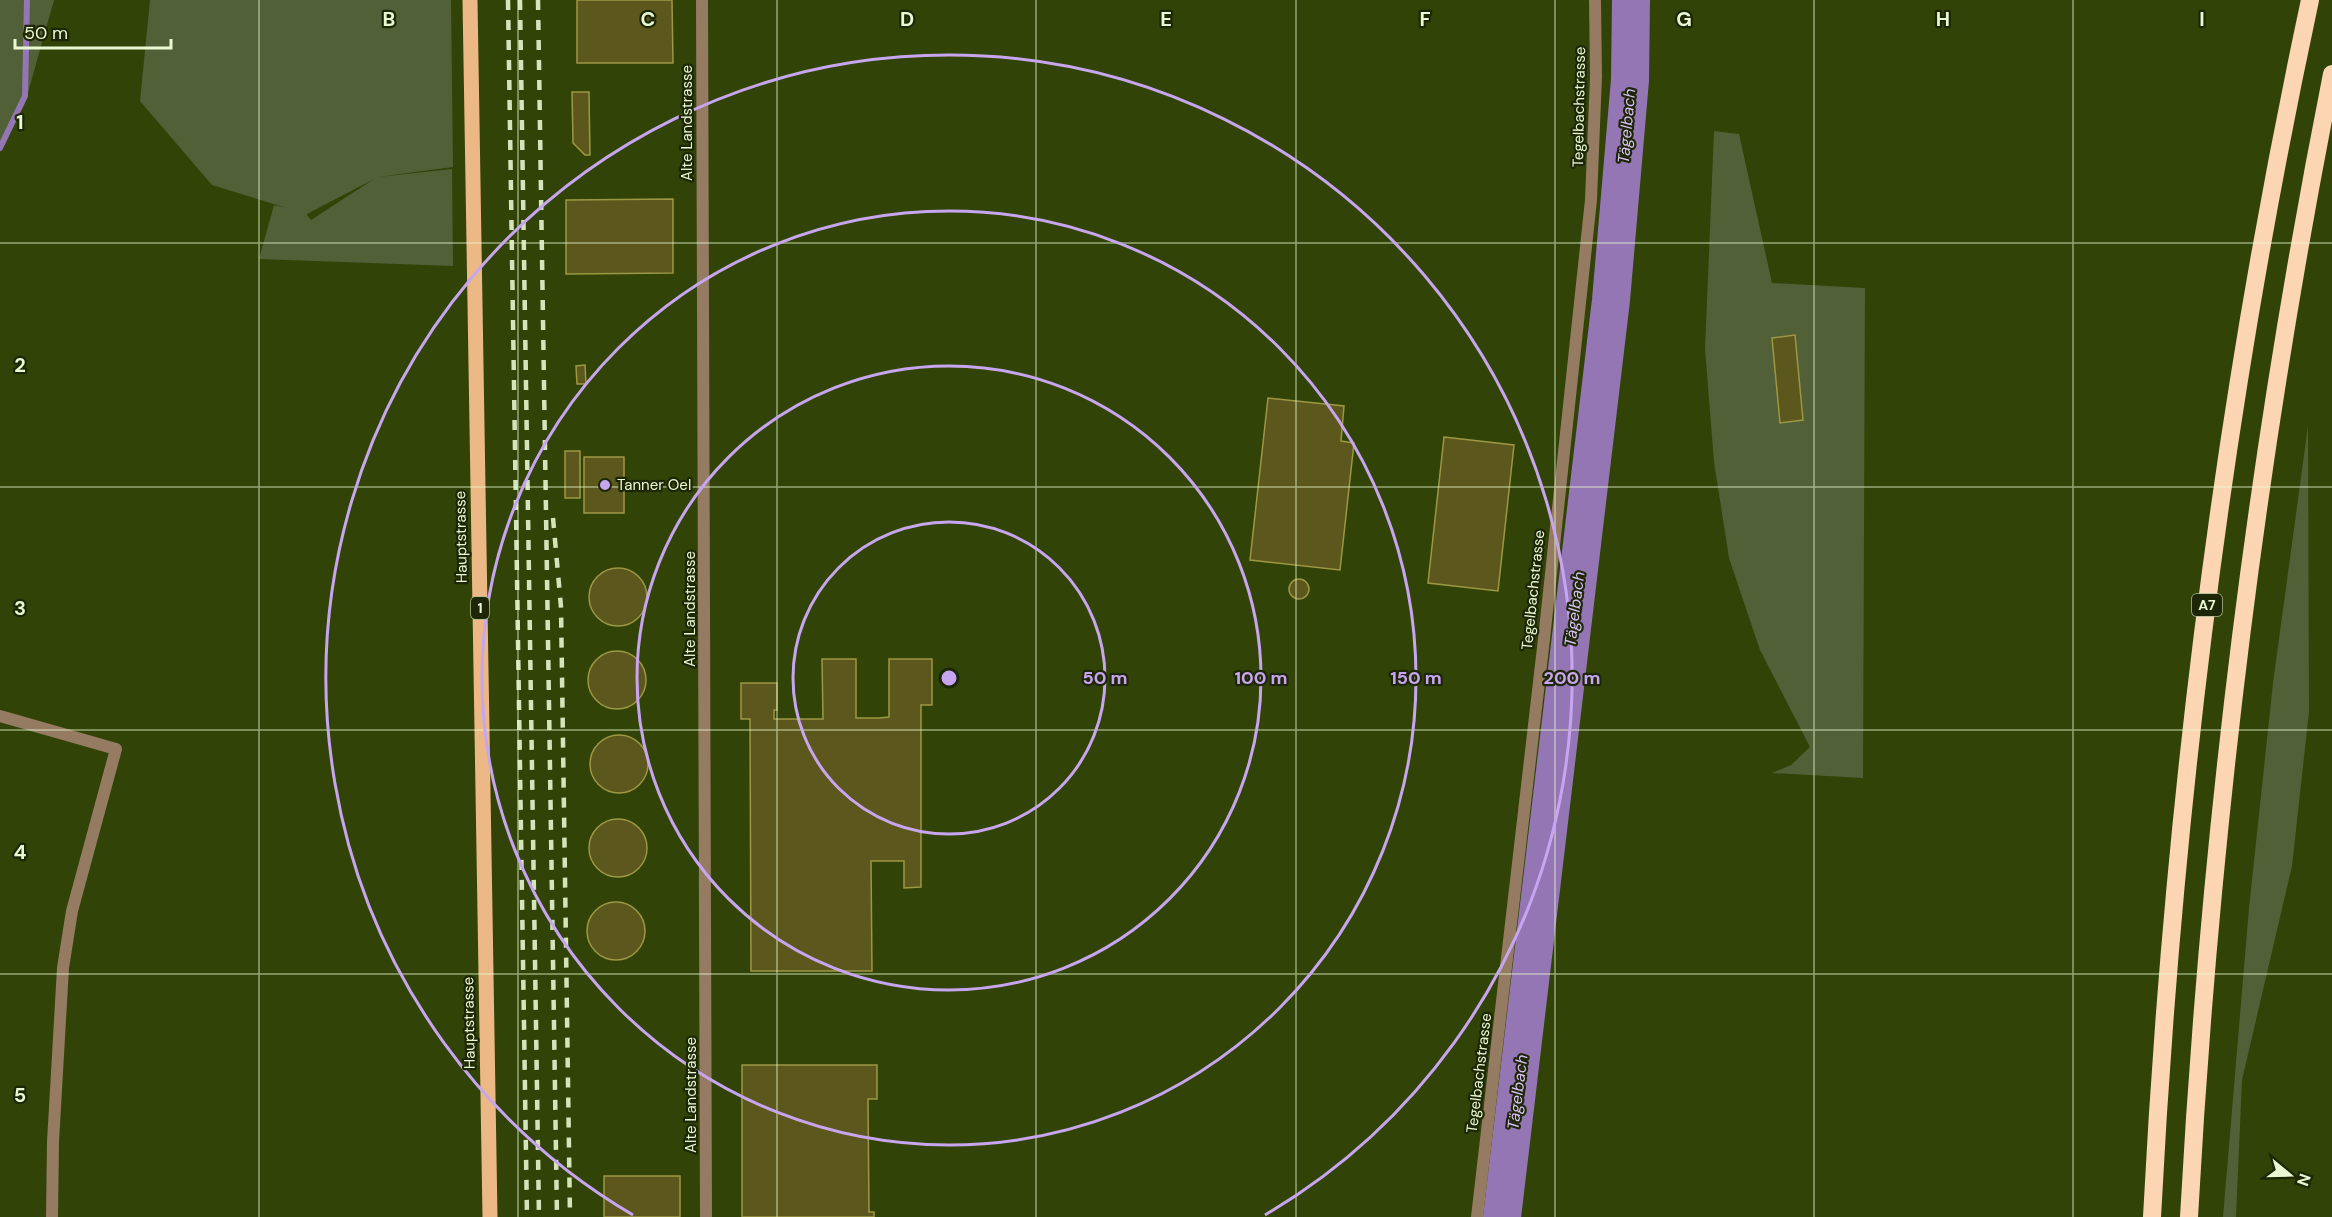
<svg xmlns="http://www.w3.org/2000/svg" width="2332" height="1217" viewBox="0 0 2332 1217" font-family="'DM Sans',sans-serif">
  <style>
    .green { fill: #516037; fill-rule: evenodd }
    .lines { fill: none; stroke-linecap: round; stroke-linejoin: round }
    .stream { stroke: #9476b5; stroke-width: 6 }
    .river { stroke: #9476b5; stroke-width: 38 }
    .building { fill: #5c581d; stroke: #9d9744; stroke-width: 1.5 }
    .street { stroke: #947b62; stroke-width: 12 }
    .primary { stroke: #ecb885; stroke-width: 15 }
    .highway { stroke: #fcd6b2; stroke-width: 18 }
    .rail { stroke: #d4e5bb; stroke-width: 4.5; stroke-dasharray: 10 10; stroke-linecap: butt }
    .grid { fill: none; stroke: #e9f9d2; stroke-width: 1.5; stroke-opacity: 0.55 }
    .ring { fill: none; stroke: #c8a6ef; stroke-width: 3 }
    .poi-dot { fill: #c8a6ef; stroke: #1d2708; stroke-width: 2 }
    .labels { text-anchor: middle; stroke-width: 4.5; stroke-linejoin: round; paint-order: stroke }
    .shield { fill: #1d2708; stroke: #acba95; stroke-width: 1.5 }
    .shield-label { font-size: 14px; font-weight: bold; fill: #e9f9d2 }
    .street-label { font-size: 15px; fill: #e9f9d2; stroke: #1d2708 }
    .poi-label { font-size: 15px; fill: #e9f9d2; stroke: #1d2708; text-anchor: start }
    .water-label { font-size: 16px; font-style: italic; fill: #dac2f7; stroke: #1d2708 }
    .grid-label { font-size: 20px; text-anchor: middle; font-weight: bold; fill: #e9f9d2; stroke: #1d2708; stroke-width: 4.5; stroke-linejoin: round; paint-order: stroke }
    .centre { fill: #c8a6ef; stroke: #1d2708; stroke-width: 3 }
    .ring-label { font-size: 18px; text-anchor: middle; font-weight: bold; fill: #c8a6ef; stroke: #1d2708; stroke-width: 4.5; stroke-linejoin: round; paint-order: stroke }
  </style>
  <rect width="100%" height="100%" fill="#314306"/>
  <g class="green">
    <path d="M0 0H54L27 96 0 150Z"/>
    <path d="M150 0H451L453 167 378 177 452 169 453 266 259 259 274 205 287 208 212 185 140 101ZM374 179 311 220 307 215V214Z"/>
    <path d="M1714 131 1739 134 1772 283 1865 288 1863 778 1772 773 1791 765 1810 747 1760 650 1729 558 1714 462 1705 349Z"/>
    <path d="M2308 426 2309 712 2292 866 2242 1080 2236 1217H2223L2249 908 2273 683Z"/>
  </g>
  <g class="lines">
    <path class="stream" d="M0 148 25 96 27 0"/>
    <path class="river" d="M1502 1217 1611 300 1630 80 1631 0"/>
  </g>
  <g class="building">
    <path d="M577 0H672L673 63H577Z"/>
    <path d="M572 92H589L590 155H585L573 143Z"/>
    <path d="M673 199V273L566 274V200Z"/>
    <path d="M1795 335 1803 420 1780 423 1772 338Z"/>
    <path d="M585 365 586 384H577L576 366Z"/>
    <path d="M1268 398 1344 406 1341 441 1354 443 1340 570 1250 560Z"/>
    <path d="M1444 437 1514 445 1498 591 1428 583Z"/>
    <rect x="565" y="451" width="15" height="47"/>
    <rect x="584" y="457" width="40" height="56"/>
    <circle cx="618" cy="597" r="29"/>
    <circle cx="1299" cy="589" r="10"/>
    <circle cx="617" cy="680" r="29"/>
    <path d="M822 659H856V718H879L889 717V659H932V705H921V887L904 888V861H871L872 971H751L750 719H741V683H777V710H774V719H823Z"/>
    <circle cx="619" cy="764" r="29"/>
    <circle cx="618" cy="848" r="29"/>
    <circle cx="616" cy="931" r="29"/>
    <path d="M742 1065H877V1099H868L869 1212H874V1217H742Z"/>
    <rect x="604" y="1176" width="76" height="41"/>
  </g>
  <g class="lines">
    <g class="street">
      <path d="M702 0 706 1217"/>
      <path d="M0 716 116 749 72 911 63 968 53 1142 52 1217"/>
      <path d="M1477 1217 1544 639 1591 200 1596 76 1595 0"/>
    </g>
    <path class="primary" d="M470 0 490 1217"/>
    <g class="highway">
      <path d="M2152 1217C2173 808 2224 400 2310 0"/>
      <path d="M2189 1217C2210 833 2257 451 2332 74"/>
    </g>
    <g class="rail">
      <path d="M508 0 527 1217"/>
      <path d="M520 0 539 1217"/>
      <path d="M538 0 557 1217"/>
      <path d="M553 518 561 607 570 1217"/>
    </g>
  </g>
  <path class="grid" d="M259 0V1217M518 0V1217M777 0V1217M1036 0V1217M1296 0V1217M1555 0V1217M1814 0V1217M2073 0V1217M0 243H2332M0 487H2332M0 730H2332M0 974H2332"/>
  <g class="ring">
    <circle cx="949" cy="678" r="156"/>
    <circle cx="949" cy="678" r="312"/>
    <circle cx="949" cy="678" r="467"/>
    <path d="M633 1215A623 623 0 1 1 1265 1215"/>
  </g>
  <circle class="poi-dot" cx="605" cy="485" r="6"/>
  <g class="labels">
    <g class="shield">
      <rect x="2192" y="594" width="30" height="22" rx="4.5"/>
      <rect x="471" y="597" width="18" height="22" rx="4.5"/>
    </g>
    <g class="shield-label">
      <text x="2207" y="610">A7</text>
      <text x="480" y="613">1</text>
    </g>
    <g class="street-label">
      <text transform="translate(1579 107) rotate(-89)" y="5">Tegelbachstrasse</text>
      <text transform="translate(687 123) rotate(-90)" y="5">Alte Landstrasse</text>
      <text transform="translate(461 537) rotate(-91)" y="5">Hauptstrasse</text>
      <text transform="translate(1533 590) rotate(-84)" y="5">Tegelbachstrasse</text>
      <text transform="translate(690 609) rotate(-90)" y="5">Alte Landstrasse</text>
      <text transform="translate(469 1023) rotate(-91)" y="5">Hauptstrasse</text>
      <text transform="translate(1479 1073) rotate(-83)" y="5">Tegelbachstrasse</text>
      <text transform="translate(691 1095) rotate(-90)" y="5">Alte Landstrasse</text>
    </g>
    <g class="poi-label">
      <text x="617" y="490">Tanner Oel</text>
    </g>
    <g class="water-label">
      <text transform="translate(1626 126) rotate(-85)" y="6">Tägelbach</text>
      <text transform="translate(1574 609) rotate(-83)" y="6">Tägelbach</text>
      <text transform="translate(1517 1092) rotate(-83)" y="6">Tägelbach</text>
    </g>
  </g>
  <g class="grid-label">
    <text x="389" y="26">B</text>
    <text x="648" y="26">C</text>
    <text x="907" y="26">D</text>
    <text x="1166" y="26">E</text>
    <text x="1425" y="26">F</text>
    <text x="1684" y="26">G</text>
    <text x="1943" y="26">H</text>
    <text x="2202" y="26">I</text>
    <text x="20" y="129">1</text>
    <text x="20" y="372">2</text>
    <text x="20" y="615">3</text>
    <text x="20" y="859">4</text>
    <text x="20" y="1102">5</text>
  </g>
  <circle cx="949" cy="678" r="9" class="centre"/>
  <g class="ring-label">
    <text x="1105" y="684">50 m</text>
    <text x="1261" y="684">100 m</text>
    <text x="1416" y="684">150 m</text>
    <text x="1572" y="684">200 m</text>
  </g>
  <g transform="translate(2290 1175) rotate(109)" stroke="#1d2708" stroke-width="4.5" paint-order="stroke">
  <path d="M0-4.5L10 22L0 15L-10 22Z" fill="#e9f9d2"/>
  <text y="-9" font-size="16" font-weight="bold" text-anchor="middle" fill="#e9f9d2">N</text>
  </g>
  <path d="M15 39v9h156v-9" fill="none" stroke="#e9f9d2" stroke-width="3"/>
  <text x="24" y="39" font-size="18" fill="#e9f9d2" stroke="#1d2708" stroke-width="4.5" paint-order="stroke">50 m</text>
</svg>
